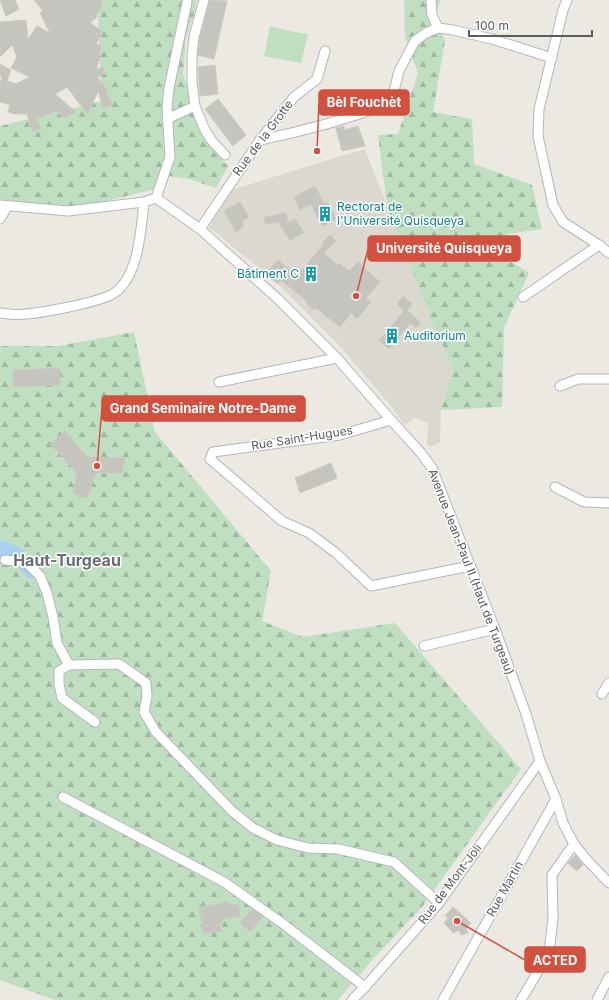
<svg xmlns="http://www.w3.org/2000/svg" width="609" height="1000" viewBox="0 0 609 1000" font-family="Inter,sans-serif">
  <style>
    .education { fill: #dad8cf }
    .forest { fill: url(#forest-firs) }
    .garden { fill: #c0dfc1 }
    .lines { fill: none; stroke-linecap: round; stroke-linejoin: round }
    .river { stroke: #a8d0f3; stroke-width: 15 }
    .building { fill: #c6c4be; stroke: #cecac0 }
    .minor-casing { stroke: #b4b6ba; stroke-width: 11 }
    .minor { stroke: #fff; stroke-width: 9 }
    .labels { text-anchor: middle; stroke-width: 3; stroke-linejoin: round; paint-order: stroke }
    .street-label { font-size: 12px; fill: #5a5c60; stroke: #fff }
    .culture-label { font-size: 12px; fill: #0d838f; stroke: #fff; text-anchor: start }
    .district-label { font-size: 16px; font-weight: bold; fill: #6b6e72; stroke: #fff }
    .leader { fill: none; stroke: #d2503f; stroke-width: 1.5 }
    .callout-dot { fill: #d2503f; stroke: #fff; stroke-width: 1.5 }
    .callout { fill: #d2503f; stroke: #d2503f; stroke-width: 1.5 }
    .callout-label { font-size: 13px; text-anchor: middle; font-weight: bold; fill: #fff }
  </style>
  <defs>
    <pattern id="forest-firs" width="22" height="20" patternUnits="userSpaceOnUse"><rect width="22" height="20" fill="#c0dfc1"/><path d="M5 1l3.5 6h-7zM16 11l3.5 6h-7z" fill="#9fb8a0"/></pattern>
  </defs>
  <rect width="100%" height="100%" fill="#ebe9e1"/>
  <path class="education" d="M365 149 428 312 453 370 441 410 440 442 431 447 427 445 428 423 414 417 405 426 391 406 337 343 278 284 209 227 232 190 302 168Z"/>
  <g class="forest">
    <path d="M97 0H197L195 11 186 38 183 74 201 132 215 153 228 166 216 188 189 179 169 176 160 173 155 189 82 207 0 206V126L102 101Z"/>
    <path d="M404 0H441L434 18 445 40 433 112 472 119 474 164 532 185 542 229 506 234 499 254 529 273 504 328 502 407 441 410 453 370 428 312 387 206 378 135 398 134 418 73 405 37Z"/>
    <path d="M134 332 155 432 271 571 262 621 303 637 395 623 521 769 422 907 375 957 338 1000H55L0 980V346H58Z"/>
  </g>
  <path class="garden" d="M270 26 289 31 308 34 301 63 264 56Z"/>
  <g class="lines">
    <path class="river" d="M0 548 16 554 32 571"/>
  </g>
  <g class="building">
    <path d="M0 0H15L19 9 6 16Z"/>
    <path d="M34 0H102V7L97 13 96 18 90 22 102 32 96 44 101 46 99 54 101 55 96 69 103 67 105 74 97 77 108 90 106 91 113 105 103 108 98 91 88 115 67 87 55 94 76 112 64 117 60 115 58 111 36 118 41 129 32 131 27 114H15L8 112 10 105 0 102V83L2 78 0 76V64L11 70 7 81 16 84 30 77 11 68 17 57 12 45 0 57V22L26 20 28 39 37 26 50 33 40 13 43 11Z"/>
    <path d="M210 0 227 1 214 59 198 55 200 38Z"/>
    <path d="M215 65 218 94 200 96 198 67Z"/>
    <path d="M218 99 246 135 233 146 205 109Z"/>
    <path d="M344 126 345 130 358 126 365 146 342 151 336 128Z"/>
    <path d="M315 186 324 203 328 202 336 219 322 226 311 204 300 210 294 197Z"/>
    <path d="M240 202 249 217 242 221 244 225 241 226 242 228 236 232 224 211Z"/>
    <path d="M286 213 288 223 295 219 304 232 291 240V242L278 222 265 224 264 217Z"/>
    <path d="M330 235 336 241 324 253 337 265 339 263 349 271 358 262 380 282 366 298 371 302 357 319 351 313 340 327 316 308 314 310 306 303 308 302 281 280 278 284 265 274 278 260 297 276 324 244 323 242Z"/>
    <path d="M403 296 412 304 407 310 421 323 416 328 410 323 389 349 379 341 404 311 397 304Z"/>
    <path d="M60 368V385L13 387V370Z"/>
    <path d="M65 431 87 457 125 458 122 473H96L87 498 73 494 77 473 50 444Z"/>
    <path d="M331 463 337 478 300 493 295 478Z"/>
    <path d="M575 855 583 865 577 871 568 863Z"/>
    <path d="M230 902 231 905 238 904 240 916 222 919 223 923 220 924 221 931 203 933 199 907Z"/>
    <path d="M453 907 471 923 466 928 468 933 461 935 459 930 453 933 444 923 448 918 445 916Z"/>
    <path d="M252 909 263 917 250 932 240 923Z"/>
  </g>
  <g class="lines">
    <g class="minor-casing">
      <g id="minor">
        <path d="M204 0 194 37 192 55V82L195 106 205 130 212 141 225 155"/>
        <path d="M431 0 432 15 438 28"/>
        <path d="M567 0 563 10 539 109 538 136 553 205 563 222 599 245 609 253"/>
        <path d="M167 119 195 106"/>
        <path d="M260 140C304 131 348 119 391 103L399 71 415 41 426 33 438 28 453 30 492 39 552 58"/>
        <path d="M156 198 170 157 167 107 169 88 187 2"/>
        <path d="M0 205 68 211 144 202 156 198 200 229 278 299 337 358 391 420 421 453 432 468 495 629 526 714 540 761 556 799 563 823 574 844 586 859 609 883"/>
        <path d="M0 219 7 207"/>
        <path d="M200 229 260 140 294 97 317 79 325 51"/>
        <path d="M523 297 599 245"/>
        <path d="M0 313C21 317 43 312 64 308 79 305 98 301 111 295 139 280 141 229 144 202"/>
        <path d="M219 382 337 358"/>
        <path d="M560 386 578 379H609"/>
        <path d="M391 420 340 435 213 452 210 459 282 521 309 533 336 553 371 586 470 566"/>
        <path d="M555 487 584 502 609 503"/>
        <path d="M5 560 26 562 40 576 47 593 53 617 57 643 69 665"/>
        <path d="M424 646 495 629"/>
        <path d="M602 694 609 683"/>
        <path d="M95 722 62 698 59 684V671L69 665 119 664 146 683 147 696 144 712 156 732 232 811 253 828 277 840 308 848 338 849 394 862 439 903"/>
        <path d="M63 797 224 882 282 923 365 987"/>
        <path d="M352 1000 365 987 439 903 540 761"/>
        <path d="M443 1000 556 799"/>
        <path d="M521 1000 549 953 553 918 552 875 574 844"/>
        <path d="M597 1000 609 977"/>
      </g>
    </g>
    <use href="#minor" class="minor"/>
  </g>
  <defs>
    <g id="building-bare" transform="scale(1.2)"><path d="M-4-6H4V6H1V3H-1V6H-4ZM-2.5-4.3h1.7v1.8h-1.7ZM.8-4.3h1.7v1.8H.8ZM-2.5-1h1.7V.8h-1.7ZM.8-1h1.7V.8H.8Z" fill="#0f9aa8" stroke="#fff" stroke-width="2.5" paint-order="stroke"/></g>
  </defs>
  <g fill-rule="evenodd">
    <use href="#building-bare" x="325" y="214"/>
    <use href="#building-bare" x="311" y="274"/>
    <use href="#building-bare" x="392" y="336"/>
  </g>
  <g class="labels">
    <g class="street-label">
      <text transform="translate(263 138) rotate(-53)" y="4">Rue de la Grotte</text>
      <text transform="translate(302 438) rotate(-9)" y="4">Rue Saint-Hugues</text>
      <text transform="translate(471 572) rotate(69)" y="4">Avenue Jean-Paul II (Haut de Turgeau)</text>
      <text transform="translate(450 884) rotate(-53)" y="4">Rue de Mont-Joli</text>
      <text transform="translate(505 889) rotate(-61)" y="4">Rue Martin</text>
    </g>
    <g class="culture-label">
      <text x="337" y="211">Rectorat de<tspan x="337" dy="14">l'Université Quisqueya</tspan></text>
      <text x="299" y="278" text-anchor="end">Bâtiment C</text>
      <text x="404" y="340">Auditorium</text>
    </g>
    <g class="district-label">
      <text x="67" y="566">Haut-Turgeau</text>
    </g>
  </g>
  <path class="leader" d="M317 151L319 102M356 296L368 249M97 466L102 408M457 921L525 960"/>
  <g class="callout-dot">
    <circle cx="317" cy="151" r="4"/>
    <circle cx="356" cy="296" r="4"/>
    <circle cx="97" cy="466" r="4"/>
    <circle cx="457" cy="921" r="4"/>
  </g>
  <g class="callout">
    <rect x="319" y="90" width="90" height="25" rx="4"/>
    <rect x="368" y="236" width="152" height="25" rx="4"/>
    <rect x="102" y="396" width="203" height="25" rx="4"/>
    <rect x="525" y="947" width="60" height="25" rx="4"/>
  </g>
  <g class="callout-label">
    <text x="364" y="107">Bèl Fouchèt</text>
    <text x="444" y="253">Université Quisqueya</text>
    <text x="203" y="413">Grand Seminaire Notre-Dame</text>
    <text x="555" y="965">ACTED</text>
  </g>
  <path d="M469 30v6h123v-6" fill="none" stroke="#5a5c60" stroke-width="2"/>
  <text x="475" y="30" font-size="12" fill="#5a5c60" stroke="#ffffff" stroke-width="3" paint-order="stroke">100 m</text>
</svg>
